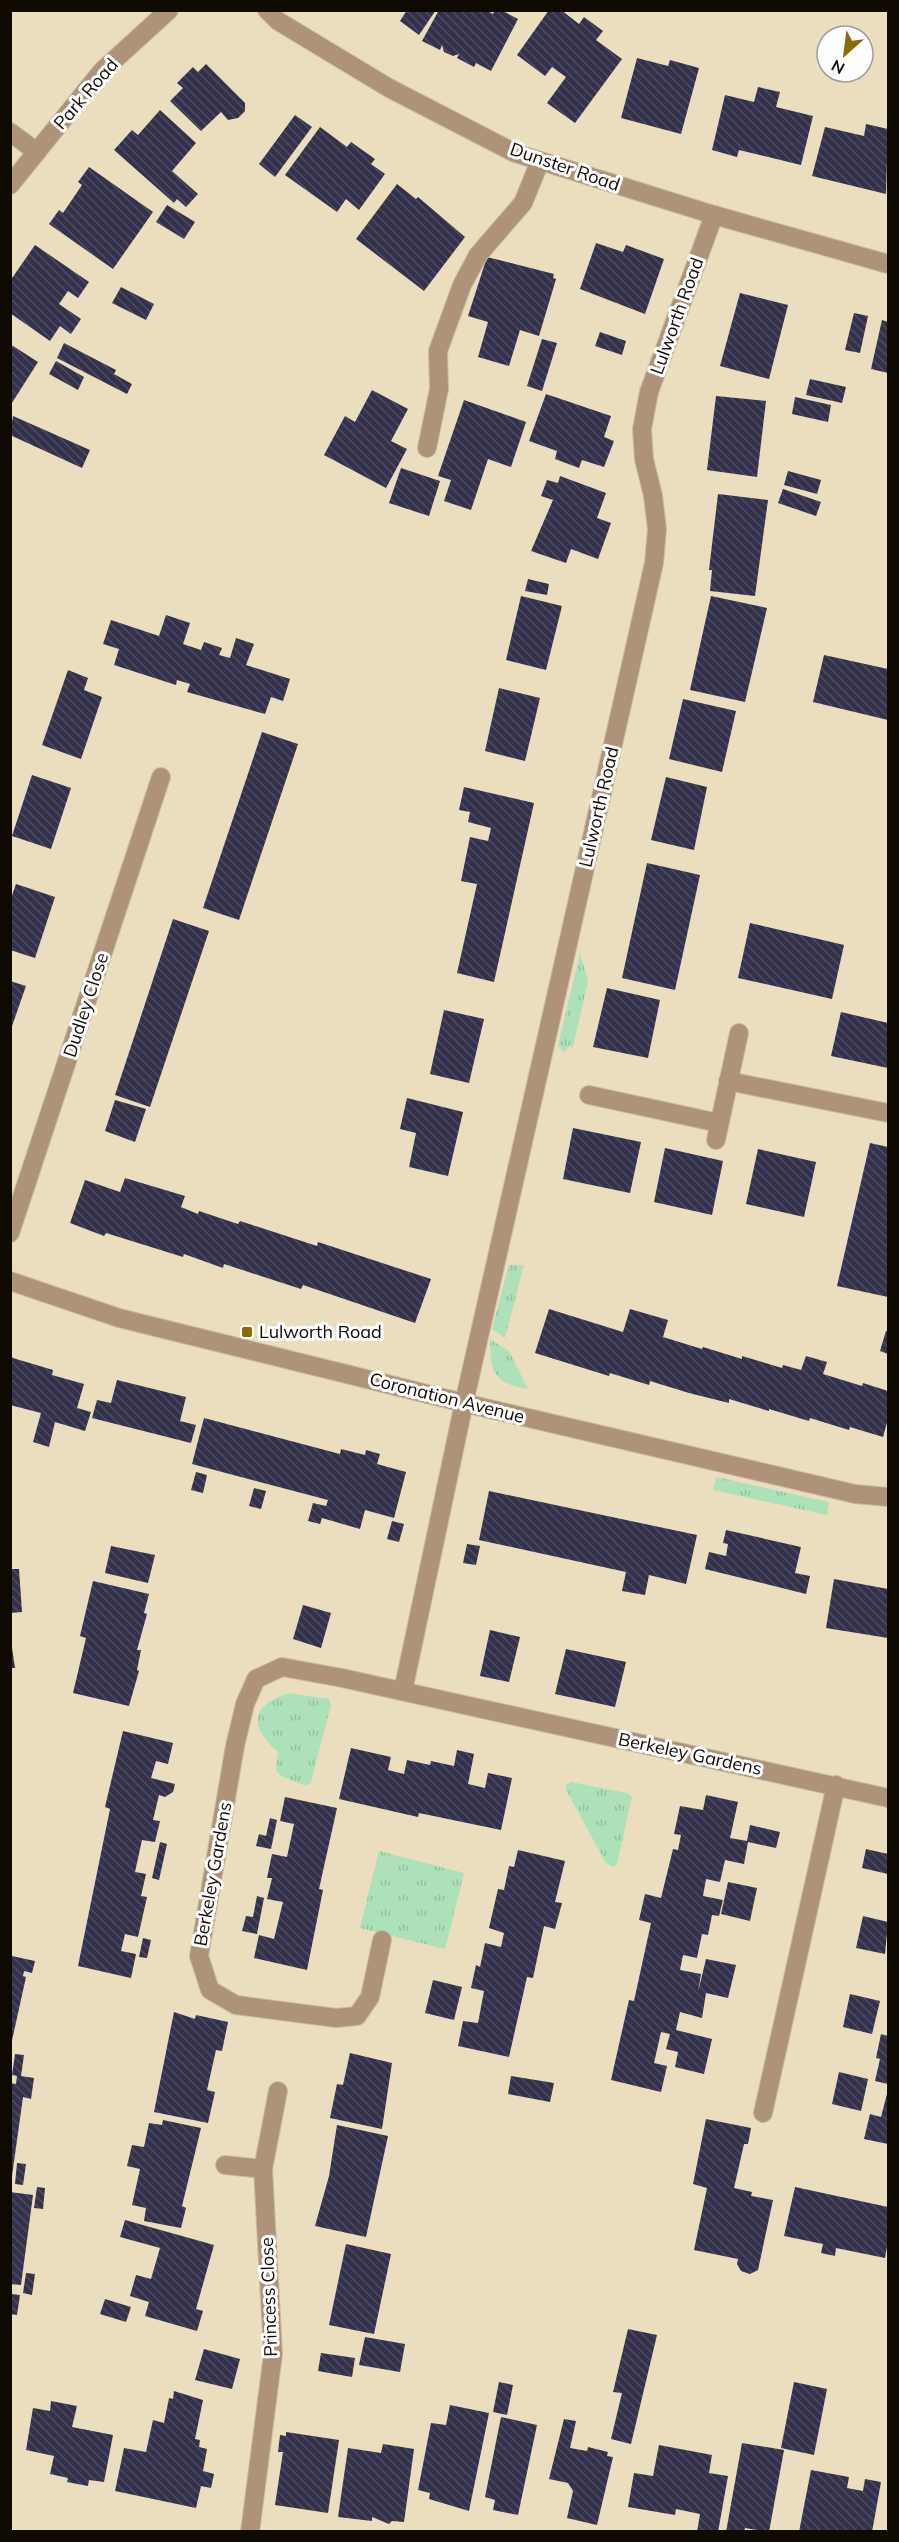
<svg xmlns="http://www.w3.org/2000/svg" width="899" height="2542" viewBox="0 0 899 2542" font-family="Mulish,sans-serif">
  <style>
    .grass { fill: url(#grass-tufts) }
    .building { fill: url(#building-back-hatch) }
    .lines { fill: none; stroke-linecap: round; stroke-linejoin: round }
    .lane-casing { stroke: #c7bca0; stroke-width: 20 }
    .street-casing { stroke: #c7bca0; stroke-width: 20 }
    .lane { stroke: #af927a; stroke-width: 18 }
    .street { stroke: #af927a; stroke-width: 18 }
    .poi-dot { fill: #8a6907; stroke: #fff; stroke-width: 2 }
    .labels { text-anchor: middle; stroke-width: 6; stroke-linejoin: round; paint-order: stroke }
    .street-label { font-size: 18px; fill: #0f0b03; stroke: #fff }
    .poi-label { font-size: 18px; fill: #0f0b03; stroke: #fff; text-anchor: start }
  </style>
  <defs>
    <pattern id="grass-tufts" width="24" height="20" patternUnits="userSpaceOnUse" patternTransform="scale(1.5)"><rect width="24" height="20" fill="#ace1ba"/><path d="M3 7l-1-3M5 7V3M7 7l1-3M15 17l-1-3M17 17v-4M19 17l1-3" fill="none" stroke="#93c09e"/></pattern>
    <pattern id="building-back-hatch" width="6" height="6" patternUnits="userSpaceOnUse" patternTransform="scale(1.5)"><rect width="6" height="6" fill="#33314b"/><path d="M-1 5l2 2M0 0l6 6M5-1l2 2" fill="none" stroke="#4d4c60"/></pattern>
  </defs>
  <rect width="100%" height="100%" fill="#eadebe"/>
  <g class="grass">
    <path d="M580 953 588 981 573 1047 569 1046 565 1052 558 1046Z"/>
    <path d="M509 1265H524L505 1338 492 1329Z"/>
    <path d="M490 1339 509 1351 528 1389C494 1383 490 1373 490 1339Z"/>
    <path d="M716 1477 829 1502 827 1515 713 1490Z"/>
    <path d="M289 1693 329 1699 331 1705 311 1782 306 1786 283 1777 276 1771 278 1752C249 1727 250 1705 289 1693Z"/>
    <path d="M571 1782 627 1793 632 1797 617 1864 614 1867 606 1863 566 1790V1785Z"/>
    <path d="M379 1851 464 1873 445 1949 360 1928Z"/>
  </g>
  <g class="building">
    <path d="M407 10H436L419 35 400 21Z"/>
    <path d="M439 10H486L493 14 495 10H501L518 19 491 71 476 63 474 67 457 58 459 54 453 56 444 52 442 45 440 50 422 41Z"/>
    <path d="M549 10H561L579 24 584 17 603 31 596 40 622 59 575 123 547 103 566 77 552 67 545 76 517 55Z"/>
    <path d="M637 58 668 66 670 60 699 68 681 134 621 118Z"/>
    <path d="M206 64 245 103V111L238 118 228 120 221 112 201 131 170 101 183 88 177 83 193 67 198 72Z"/>
    <path d="M758 87 780 92 776 107 813 116 801 165 739 150 737 157 712 150 725 95 754 102Z"/>
    <path d="M160 110 196 143 172 171 198 194 186 207 177 199 174 203 114 150 132 130 138 135Z"/>
    <path d="M295 115 312 127 275 177 259 164Z"/>
    <path d="M866 124 888 129 886 194 812 176 825 127 864 136Z"/>
    <path d="M320 127 347 147 351 142 375 159 371 164 385 174 359 210 346 199 337 212 285 175Z"/>
    <path d="M89 167 153 212 113 269 49 224 59 210 63 213 82 185 78 182Z"/>
    <path d="M397 184 416 199 418 197 465 237 424 291 356 239Z"/>
    <path d="M167 205 195 222 184 239 156 222Z"/>
    <path d="M596 243 623 252 626 245 664 259 645 314 580 289Z"/>
    <path d="M35 245 89 282 78 298 68 291 59 304 81 319 71 334 60 326 50 341 10 313V281Z"/>
    <path d="M487 257 554 274 553 278 556 279 539 336 520 330 509 366 478 357 488 322 468 316Z"/>
    <path d="M121 287 154 304 146 320 112 303Z"/>
    <path d="M740 293 788 305 769 379 720 366Z"/>
    <path d="M854 313 868 316 860 353 845 350Z"/>
    <path d="M882 320 888 322V373L871 369Z"/>
    <path d="M600 332 626 341 622 355 595 346Z"/>
    <path d="M542 339 557 343 542 391 527 386Z"/>
    <path d="M64 343 116 370 114 374 132 384 127 394 57 358Z"/>
    <path d="M10 344 38 362 10 406Z"/>
    <path d="M56 361 84 377 78 390 49 374Z"/>
    <path d="M810 379 846 387 842 403 806 395Z"/>
    <path d="M372 390 408 409 391 441 407 449 386 488 324 455 345 416 355 422Z"/>
    <path d="M546 394 611 416 604 437 614 441 604 467 582 460 579 468 555 459 557 451 529 441Z"/>
    <path d="M716 396 766 401 757 477 707 470Z"/>
    <path d="M795 397 831 405 828 422 792 414Z"/>
    <path d="M464 400 526 422 511 467 488 459 471 510 444 501 451 480 438 476Z"/>
    <path d="M13 416 90 450 82 468 10 435Z"/>
    <path d="M401 468 440 481 429 516 389 503Z"/>
    <path d="M788 471 821 480 817 494 784 485Z"/>
    <path d="M560 476 606 493 597 518 611 523 598 559 571 549 566 563 531 551 553 500 541 496 547 480 558 483Z"/>
    <path d="M783 489 821 502 816 516 778 503Z"/>
    <path d="M718 494 768 500 755 596 710 591 712 570H709Z"/>
    <path d="M528 579 549 584 547 595 525 591Z"/>
    <path d="M521 596 562 606 546 670 506 660Z"/>
    <path d="M711 596 767 608 745 702 690 690Z"/>
    <path d="M166 615 190 623 183 644 201 650 204 642 222 648 219 655 230 658 236 638 254 644 246 665 290 679 283 701 271 697 265 714 187 692 190 684 177 680 176 685 114 665 119 649 103 644 111 620 159 636Z"/>
    <path d="M824 655 888 669V720L813 702Z"/>
    <path d="M68 670 88 678 84 690 102 697 81 759 42 745Z"/>
    <path d="M499 688 540 698 525 761 485 751Z"/>
    <path d="M683 699 736 711 722 772 669 759Z"/>
    <path d="M262 732 298 744 239 920 203 908Z"/>
    <path d="M32 775 71 788 51 849 12 836Z"/>
    <path d="M666 777 707 787 694 850 651 840Z"/>
    <path d="M464 787 534 803 494 982 457 973 477 884 461 881 470 837 488 841 491 828 468 822 470 812 459 810Z"/>
    <path d="M647 863 700 875 675 990 622 978Z"/>
    <path d="M16 884 55 897 35 958 10 950V901Z"/>
    <path d="M173 919 209 931 150 1107 115 1095Z"/>
    <path d="M750 923 844 945 832 999 738 978Z"/>
    <path d="M10 981 26 986 11 1029H10Z"/>
    <path d="M607 988 660 1000 648 1058 593 1047Z"/>
    <path d="M444 1010 484 1019 469 1083 430 1074Z"/>
    <path d="M841 1012 888 1023V1068L831 1056Z"/>
    <path d="M407 1098 463 1112 448 1176 409 1167 416 1133 400 1129Z"/>
    <path d="M115 1100 146 1109 135 1142 105 1131Z"/>
    <path d="M573 1128 641 1142 630 1193 563 1179Z"/>
    <path d="M870 1143 888 1147V1297L837 1286Z"/>
    <path d="M665 1148 723 1161 712 1215 654 1202Z"/>
    <path d="M758 1149 816 1162 804 1217 746 1204Z"/>
    <path d="M125 1178 185 1196 181 1207 198 1214 199 1211 238 1224 240 1221 317 1246 318 1242 431 1279 415 1323 303 1285 301 1289 224 1264 223 1268 184 1254 183 1257 106 1233 104 1236 70 1223 85 1180 120 1192Z"/>
    <path d="M549 1309 623 1332 630 1309 668 1320 663 1337 702 1349 703 1347 742 1359V1356L782 1368 783 1365 801 1370 806 1356 827 1362 823 1374 862 1386 863 1383 888 1391V1419L883 1437 850 1427 849 1430 810 1418 809 1421 769 1409V1411L729 1399V1403L689 1393 650 1381 649 1385 610 1373 609 1376 535 1353Z"/>
    <path d="M886 1331 888 1332V1354L880 1351Z"/>
    <path d="M10 1355 13 1358 53 1370 52 1375 84 1384 77 1408 91 1412 85 1431 55 1422 49 1447 33 1442 41 1413 10 1405Z"/>
    <path d="M117 1380 186 1397 180 1421 196 1425 191 1443 92 1418 97 1400 111 1403Z"/>
    <path d="M204 1418 340 1454 341 1449 365 1455 366 1450 380 1454 377 1464 406 1472 394 1518 365 1510 360 1529 322 1518 320 1524 308 1521 313 1503 326 1506 328 1500 192 1464Z"/>
    <path d="M196 1472 207 1475 203 1493 191 1490Z"/>
    <path d="M254 1488 266 1491 261 1509 249 1506Z"/>
    <path d="M489 1491 697 1535 686 1584 649 1575 645 1595 622 1591 626 1572 479 1540Z"/>
    <path d="M392 1521 404 1524 399 1542 387 1539Z"/>
    <path d="M726 1530 801 1547 795 1573 810 1576 806 1594 705 1569 709 1552 726 1556 728 1544 723 1543Z"/>
    <path d="M467 1544 480 1546 476 1565 463 1563Z"/>
    <path d="M111 1546 155 1555 148 1583 105 1573Z"/>
    <path d="M10 1569H19L22 1612 10 1613Z"/>
    <path d="M834 1579 888 1589V1638L826 1628Z"/>
    <path d="M93 1581 149 1594 144 1613 147 1614 137 1650H141L137 1670 139 1671 129 1706 73 1693 86 1638 80 1636Z"/>
    <path d="M303 1605 331 1613 321 1648 293 1639Z"/>
    <path d="M490 1630 520 1637 509 1682 480 1676Z"/>
    <path d="M10 1634 15 1668H10Z"/>
    <path d="M566 1649 626 1662 615 1707 555 1694Z"/>
    <path d="M123 1731 173 1743 168 1764 156 1761 151 1778 175 1784 173 1792 165 1797 159 1795 153 1820 160 1821 155 1842 142 1840 135 1872 146 1874 141 1896 147 1897 138 1937 125 1934 121 1951 136 1954 131 1978 78 1966 110 1809 105 1807Z"/>
    <path d="M351 1748 391 1757 388 1770 404 1774 407 1760 430 1765 431 1761 454 1766 457 1750 474 1754 468 1784 485 1788 488 1773 512 1778 501 1830 419 1813 418 1817 339 1799Z"/>
    <path d="M706 1795 738 1802 730 1838 747 1841 750 1825 780 1832 776 1848 748 1842 744 1864 725 1860 720 1882 706 1879 703 1896 723 1900 719 1916 712 1915 708 1935 702 1934 697 1958 683 1955 680 1970 701 1974 698 1992 706 1959 736 1965 728 1998 706 1993 702 2018 680 2012 676 2030 712 2039 704 2074 675 2067 678 2052 666 2049 670 2034 661 2032 654 2063 667 2066 661 2092 611 2080 629 2000 634 2001 651 1923 639 1920 645 1894 661 1898 673 1849 678 1850 681 1835 674 1834 680 1806 703 1810Z"/>
    <path d="M285 1797 337 1808 319 1889 323 1890 307 1970 254 1958 259 1935 274 1939 283 1902 267 1899 272 1878H267L272 1854 287 1857 294 1824 280 1821Z"/>
    <path d="M270 1818 277 1820 271 1849 256 1846 259 1834 266 1836Z"/>
    <path d="M160 1842 167 1844 159 1880 152 1878Z"/>
    <path d="M866 1849 888 1854V1874L862 1868Z"/>
    <path d="M518 1850 565 1861 555 1902 562 1903 555 1929 544 1926 533 1978 527 1977 509 2057 458 2046 463 2021 478 2023 484 1991 471 1988 476 1965 480 1967 485 1943 501 1947 504 1933 489 1928 498 1889 504 1890 509 1866 514 1867Z"/>
    <path d="M728 1882 757 1888 750 1921 721 1914Z"/>
    <path d="M257 1896 264 1898 257 1934 242 1931 246 1916 253 1917Z"/>
    <path d="M863 1916 888 1922 885 1954 856 1948Z"/>
    <path d="M143 1938 151 1940 147 1958 139 1957Z"/>
    <path d="M12 1956 35 1961 32 1973 24 1971 23 1976 26 1977 11 2045Z"/>
    <path d="M433 1980 462 1987 454 2020 425 2013Z"/>
    <path d="M850 1994 880 2001 872 2034 843 2027Z"/>
    <path d="M174 2012 195 2019 196 2015 228 2022 222 2051 216 2050 207 2090 215 2092 208 2123 154 2112Z"/>
    <path d="M881 2034 888 2036V2084L875 2081 880 2059 876 2058Z"/>
    <path d="M350 2053 392 2063 382 2129 330 2118 337 2084 343 2085Z"/>
    <path d="M15 2054 24 2055 21 2076 34 2078 31 2099 23 2097 12 2176 10 2083 16 2084 17 2076 12 2075Z"/>
    <path d="M839 2072 868 2079 861 2111 832 2104Z"/>
    <path d="M511 2076 554 2083 550 2102 508 2094Z"/>
    <path d="M888 2090V2144L864 2139 870 2114 881 2117Z"/>
    <path d="M706 2119 751 2128 748 2144H744L734 2188 752 2192 751 2196 773 2200 758 2270 750 2274 741 2271 737 2264 738 2259 694 2250 707 2188 693 2184Z"/>
    <path d="M163 2120 201 2128 182 2206 186 2208 181 2228 144 2221 146 2208 132 2205 140 2169 127 2166 132 2145 144 2147 149 2123 162 2125Z"/>
    <path d="M337 2125 388 2136 366 2237 315 2226 329 2176Z"/>
    <path d="M17 2163 26 2164 23 2185 15 2184Z"/>
    <path d="M37 2187 45 2188 43 2209 34 2208Z"/>
    <path d="M795 2187 888 2207V2241L885 2258 836 2248 835 2256 821 2253 823 2244 784 2236Z"/>
    <path d="M10 2192 33 2195 21 2285 10 2284Z"/>
    <path d="M125 2220 214 2245 196 2309 203 2311 197 2331 145 2316 149 2302 130 2296 136 2275 151 2279 160 2248 120 2237Z"/>
    <path d="M346 2244 391 2254 374 2334 329 2325Z"/>
    <path d="M26 2273 35 2274 32 2295 23 2293Z"/>
    <path d="M11 2294 20 2295 17 2315 10 2314Z"/>
    <path d="M105 2299 131 2307 126 2322 100 2314Z"/>
    <path d="M628 2329 657 2335 631 2444 611 2439 622 2393 613 2392Z"/>
    <path d="M365 2337 405 2344 400 2372 359 2365Z"/>
    <path d="M204 2349 240 2359 232 2389 195 2380Z"/>
    <path d="M321 2353 355 2358 352 2377 318 2371Z"/>
    <path d="M499 2382 513 2385 507 2415 493 2412Z"/>
    <path d="M794 2382 827 2389 814 2455 781 2448Z"/>
    <path d="M174 2391 203 2400 195 2439 200 2440 199 2447 207 2449 203 2471 214 2474 211 2488 201 2486 196 2508 115 2491 124 2448 146 2452 153 2420 164 2423 169 2398 173 2399Z"/>
    <path d="M51 2401 77 2406 72 2427 113 2435 104 2482 89 2480 88 2486 67 2482 68 2478 50 2474 54 2456 26 2450 33 2408 50 2411Z"/>
    <path d="M450 2405 489 2413 469 2511 429 2499 430 2493 418 2490 431 2423 446 2425Z"/>
    <path d="M501 2417 537 2425 518 2515 493 2510 495 2500 485 2497Z"/>
    <path d="M564 2419 576 2421 570 2448 587 2451 588 2447 608 2452 607 2456 613 2457 597 2525 567 2518 573 2491 568 2483 549 2479Z"/>
    <path d="M286 2432 339 2440 328 2513 275 2505 283 2452H278L280 2435 286 2436Z"/>
    <path d="M742 2443 784 2450 769 2532 745 2528 744 2532H726Z"/>
    <path d="M383 2444 414 2449 404 2522 392 2521 389 2524 372 2517V2521L338 2517 348 2448 381 2453Z"/>
    <path d="M659 2445 712 2455 709 2473 728 2476 718 2532H697L700 2514 676 2509 675 2515 628 2507 634 2473 653 2476Z"/>
    <path d="M811 2470 849 2477 847 2488 863 2491 865 2479 881 2482 872 2532H799Z"/>
  </g>
  <g class="lines">
    <g class="lane-casing">
      <g id="lane">
        <path d="M10 132 37 152"/>
        <path d="M427 448 439 389 438 351 462 285 478 255 523 203 540 161"/>
        <path d="M589 1095 719 1123"/>
      </g>
    </g>
    <g class="street-casing">
      <g id="street">
        <path d="M267 10 278 21 389 88 515 153 714 215 888 264"/>
        <path d="M10 185 102 71 169 10"/>
        <path d="M728 1081 888 1113"/>
        <path d="M716 1140 739 1033"/>
        <path d="M10 1233 161 777"/>
        <path d="M10 1281 119 1318 464 1403 855 1494 888 1497"/>
        <path d="M403 1691 464 1403 654 563 657 529 653 496 644 459 642 429 649 392 714 215"/>
        <path d="M382 1940 370 1997 357 2016 336 2018 236 2005 210 1990 199 1956 235 1746 245 1704 256 1679 282 1667 342 1678 888 1798"/>
        <path d="M763 2113 836 1785"/>
        <path d="M225 2165 263 2169"/>
        <path d="M250 2532 273 2354 263 2169 278 2091"/>
      </g>
    </g>
    <use href="#lane" class="lane"/>
    <use href="#street" class="street"/>
  </g>
  <rect class="poi-dot" x="241" y="1326" width="12" height="12" rx="3"/>
  <g class="labels">
    <g class="street-label">
      <text transform="translate(86 94) rotate(-49)" y="6">Park Road</text>
      <text transform="translate(565 167) rotate(19)" y="6">Dunster Road</text>
      <text transform="translate(677 316) rotate(-70)" y="6">Lulworth Road</text>
      <text transform="translate(599 807) rotate(-77)" y="6">Lulworth Road</text>
      <text transform="translate(86 1005) rotate(-72)" y="6">Dudley Close</text>
      <text transform="translate(447 1398) rotate(14)" y="6">Coronation Avenue</text>
      <text transform="translate(690 1754) rotate(12)" y="6">Berkeley Gardens</text>
      <text transform="translate(213 1874) rotate(-80)" y="6">Berkeley Gardens</text>
      <text transform="translate(269 2297) rotate(-92)" y="6">Princess Close</text>
    </g>
    <g class="poi-label">
      <text x="259" y="1338">Lulworth Road</text>
    </g>
  </g>
  <rect width="899" height="2542" fill="none" stroke="#0f0b03" stroke-width="24"/>
  <g transform="translate(845 54) rotate(208)"><circle r="28" fill="#ffffff" stroke="#9f9d9a" stroke-width="1.5"/>
  <path d="M0-4.5L10 22L0 15L-10 22Z" fill="#8a6907"/>
  <text y="-9" font-size="16" font-weight="bold" text-anchor="middle" fill="#0f0b03">N</text>
  </g>
</svg>
